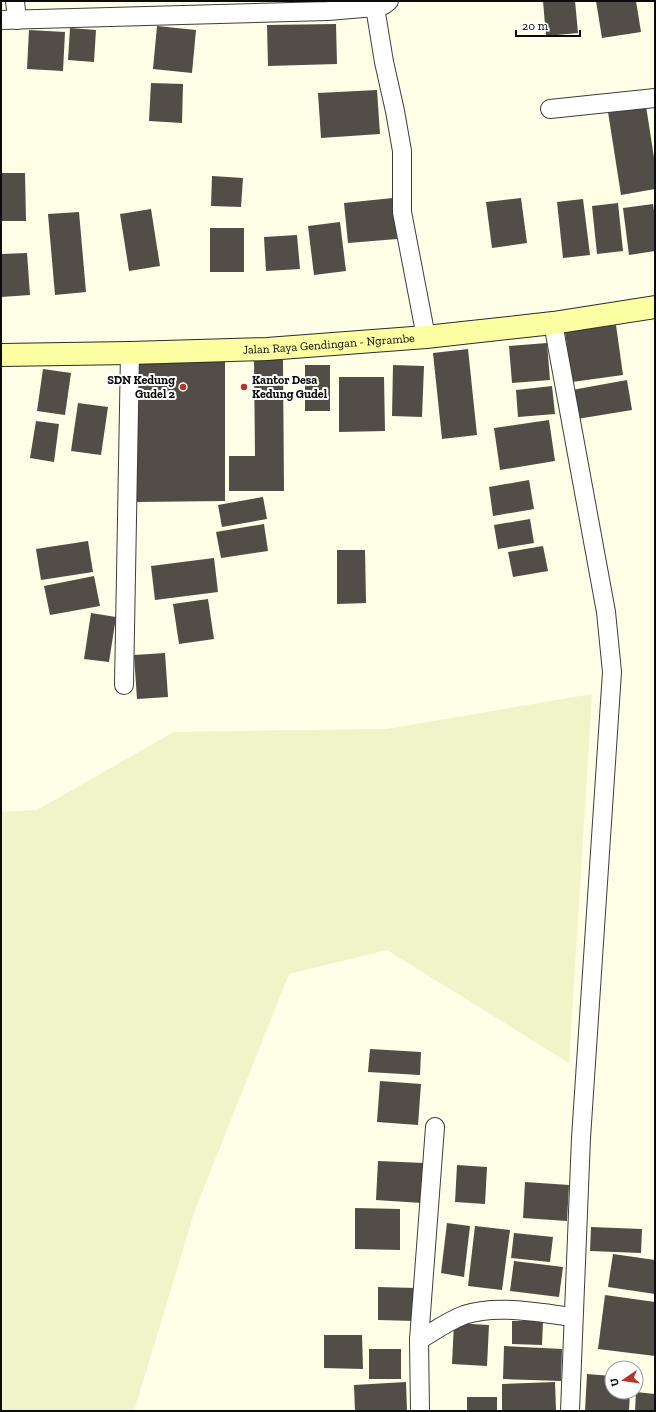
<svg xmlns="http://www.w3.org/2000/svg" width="656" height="1412" viewBox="0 0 656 1412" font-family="'Zilla Slab',serif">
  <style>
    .farmland { fill: #f1f3c8 }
    .building { fill: #524d46 }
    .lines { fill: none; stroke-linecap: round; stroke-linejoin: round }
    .street-casing { stroke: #3d3d3d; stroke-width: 20 }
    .secondary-casing { stroke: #2c2c2c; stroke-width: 24 }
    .street { stroke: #fff; stroke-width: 18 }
    .secondary { stroke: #fbffa1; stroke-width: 22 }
    .poi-dot { fill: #b83323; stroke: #fff; stroke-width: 1.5 }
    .labels { text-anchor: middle; stroke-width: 4; stroke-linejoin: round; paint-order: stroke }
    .street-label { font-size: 12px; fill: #0a0a0a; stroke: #fff }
    .poi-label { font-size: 12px; font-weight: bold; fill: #0a0a0a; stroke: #fff; text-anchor: end }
  </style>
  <rect width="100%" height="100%" fill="#fffee6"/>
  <path class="farmland" d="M592 694 569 1063 387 950 289 974 195 1210 134 1411H1V812L37 810 174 732 387 729Z"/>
  <g class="building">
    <path d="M543 1H575L578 33 546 36Z"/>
    <path d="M596 1H636L641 32 602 38Z"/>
    <path d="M336 24 337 64 268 66 267 25Z"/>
    <path d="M157 26 196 30 192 73 153 69Z"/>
    <path d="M70 28 96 30 94 62 68 60Z"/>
    <path d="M29 30 65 32 63 71 27 69Z"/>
    <path d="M151 83 183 84 182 123 149 121Z"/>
    <path d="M377 90 380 134 321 138 318 93Z"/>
    <path d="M646 106 655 164V189L621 195 608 112Z"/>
    <path d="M1 173H25L26 221H1Z"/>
    <path d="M212 176 243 178 241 207 211 206Z"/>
    <path d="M393 198 397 239 348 243 344 203Z"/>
    <path d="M521 198 527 243 492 248 486 202Z"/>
    <path d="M583 199 590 255 563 258 557 202Z"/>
    <path d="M618 203 623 251 597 254 592 206Z"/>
    <path d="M653 204 655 218V251L629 255 623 208Z"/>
    <path d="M151 209 160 266 129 271 120 214Z"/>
    <path d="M79 212 86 292 55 295 48 214Z"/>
    <path d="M340 222 346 271 314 275 308 226Z"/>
    <rect x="210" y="228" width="34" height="44"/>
    <path d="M297 235 300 269 266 271 264 237Z"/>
    <path d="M27 253 30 295 1 297V254Z"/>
    <path d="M616 325 623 375 572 382 565 332Z"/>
    <path d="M547 343 550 380 512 383 509 346Z"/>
    <path d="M468 349 477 435 442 439 433 353Z"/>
    <path d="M136 358 225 359V501L136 502Z"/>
    <path d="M254 360H283L284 491H229V456H255Z"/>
    <rect x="305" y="365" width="25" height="46"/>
    <path d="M393 365 424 366 422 417 392 416Z"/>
    <path d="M43 369 71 373 65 415 37 411Z"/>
    <path d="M339 377H384L385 431 339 432Z"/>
    <path d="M627 380 632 410 577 419 572 390Z"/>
    <path d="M552 386 555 414 518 417 516 390Z"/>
    <path d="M78 403 108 407 101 455 71 451Z"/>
    <path d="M549 420 555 461 500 470 494 428Z"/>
    <path d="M36 421 59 424 54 462 30 458Z"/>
    <path d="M529 480 534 509 493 516 489 487Z"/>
    <path d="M263 497 267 519 222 527 218 505Z"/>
    <path d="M530 519 534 543 498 549 494 525Z"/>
    <path d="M264 524 268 551 221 558 216 532Z"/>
    <path d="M88 541 93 572 41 580 36 549Z"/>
    <path d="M543 546 548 571 513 577 508 552Z"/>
    <path d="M337 550H365L366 603 337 604Z"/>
    <path d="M214 558 218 592 155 600 151 566Z"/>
    <path d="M94 576 100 606 50 615 44 586Z"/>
    <path d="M208 599 214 639 179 644 173 604Z"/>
    <path d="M91 613 116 617 109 662 84 659Z"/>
    <path d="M165 653 168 697 137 699 134 655Z"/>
    <path d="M370 1049 421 1052 420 1075 368 1072Z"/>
    <path d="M380 1081 421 1084 418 1125 377 1122Z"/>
    <path d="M378 1161 424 1163 422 1203 376 1200Z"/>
    <path d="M457 1165 487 1167 485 1204 455 1202Z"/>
    <path d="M525 1182 569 1185 567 1221 523 1218Z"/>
    <path d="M355 1208 400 1209V1250L355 1249Z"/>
    <path d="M447 1223 470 1226 464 1277 441 1273Z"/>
    <path d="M475 1226 510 1230 502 1290 468 1286Z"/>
    <path d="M591 1227 642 1229 641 1253 590 1251Z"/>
    <path d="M514 1233 553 1237 550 1262 511 1258Z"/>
    <path d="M613 1254 655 1260V1294L608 1287Z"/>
    <path d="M514 1261 563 1267 559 1297 510 1291Z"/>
    <path d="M378 1287 416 1288 415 1321 378 1320Z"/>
    <path d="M605 1295 655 1302V1356L598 1349Z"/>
    <path d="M512 1321H543L542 1345 512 1344Z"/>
    <path d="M454 1323 489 1325 487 1366 452 1364Z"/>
    <path d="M324 1335H362L363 1369 324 1368Z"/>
    <path d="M504 1346 562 1349 561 1381 503 1379Z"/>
    <rect x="369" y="1349" width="32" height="30"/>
    <path d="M587 1374 612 1376V1392H630L629 1411H585Z"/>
    <path d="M406 1382 407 1411H355L354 1385Z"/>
    <path d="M555 1382 556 1410 502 1411V1384Z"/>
    <path d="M636 1392 655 1394V1411H635Z"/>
    <rect x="467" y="1397" width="30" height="14"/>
  </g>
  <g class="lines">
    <g class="street-casing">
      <g id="street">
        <path d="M15 1 17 20"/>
        <path d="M375 7 384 62 395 111 402 151V212L426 337"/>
        <path d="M1 20 328 11 375 7 384 5 389 1"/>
        <path d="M550 109 655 98"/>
        <path d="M553 323 606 612 612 672 581 1138 570 1411"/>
        <path d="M124 685 130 353"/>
        <path d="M419 1340C433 1332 448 1321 464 1315 497 1304 539 1313 573 1317"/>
        <path d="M420 1411 419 1340 435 1127"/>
      </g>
    </g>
    <g class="secondary-casing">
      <g id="secondary">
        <path id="s1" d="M1 355 130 353 267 349 426 337 553 323 655 307"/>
      </g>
    </g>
    <use href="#street" class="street"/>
    <use href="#secondary" class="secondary"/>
  </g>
  <g class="poi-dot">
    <circle cx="183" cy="387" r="4"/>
    <circle cx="244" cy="387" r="4"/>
  </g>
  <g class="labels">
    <g class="street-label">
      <text dy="4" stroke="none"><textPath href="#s1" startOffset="328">Jalan Raya Gendingan - Ngrambe</textPath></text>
    </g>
    <g class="poi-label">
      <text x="175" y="384">SDN Kedung<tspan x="175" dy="14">Gudel 2</tspan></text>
      <text x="252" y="384" text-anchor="start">Kantor Desa<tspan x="252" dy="14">Kedung Gudel</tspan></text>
    </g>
  </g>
  <rect width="656" height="1412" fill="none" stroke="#0a0a0a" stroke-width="4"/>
  <g transform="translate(624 1380) rotate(257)"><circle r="19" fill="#ffffff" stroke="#9d9d9d"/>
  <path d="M0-3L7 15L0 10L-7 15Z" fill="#b83323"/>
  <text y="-6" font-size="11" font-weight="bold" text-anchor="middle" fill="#0a0a0a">U</text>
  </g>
  <path d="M516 30v6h64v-6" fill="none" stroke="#0a0a0a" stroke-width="2"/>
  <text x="522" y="30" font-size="12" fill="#0a0a0a" stroke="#ffffff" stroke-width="3" paint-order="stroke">20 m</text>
</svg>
